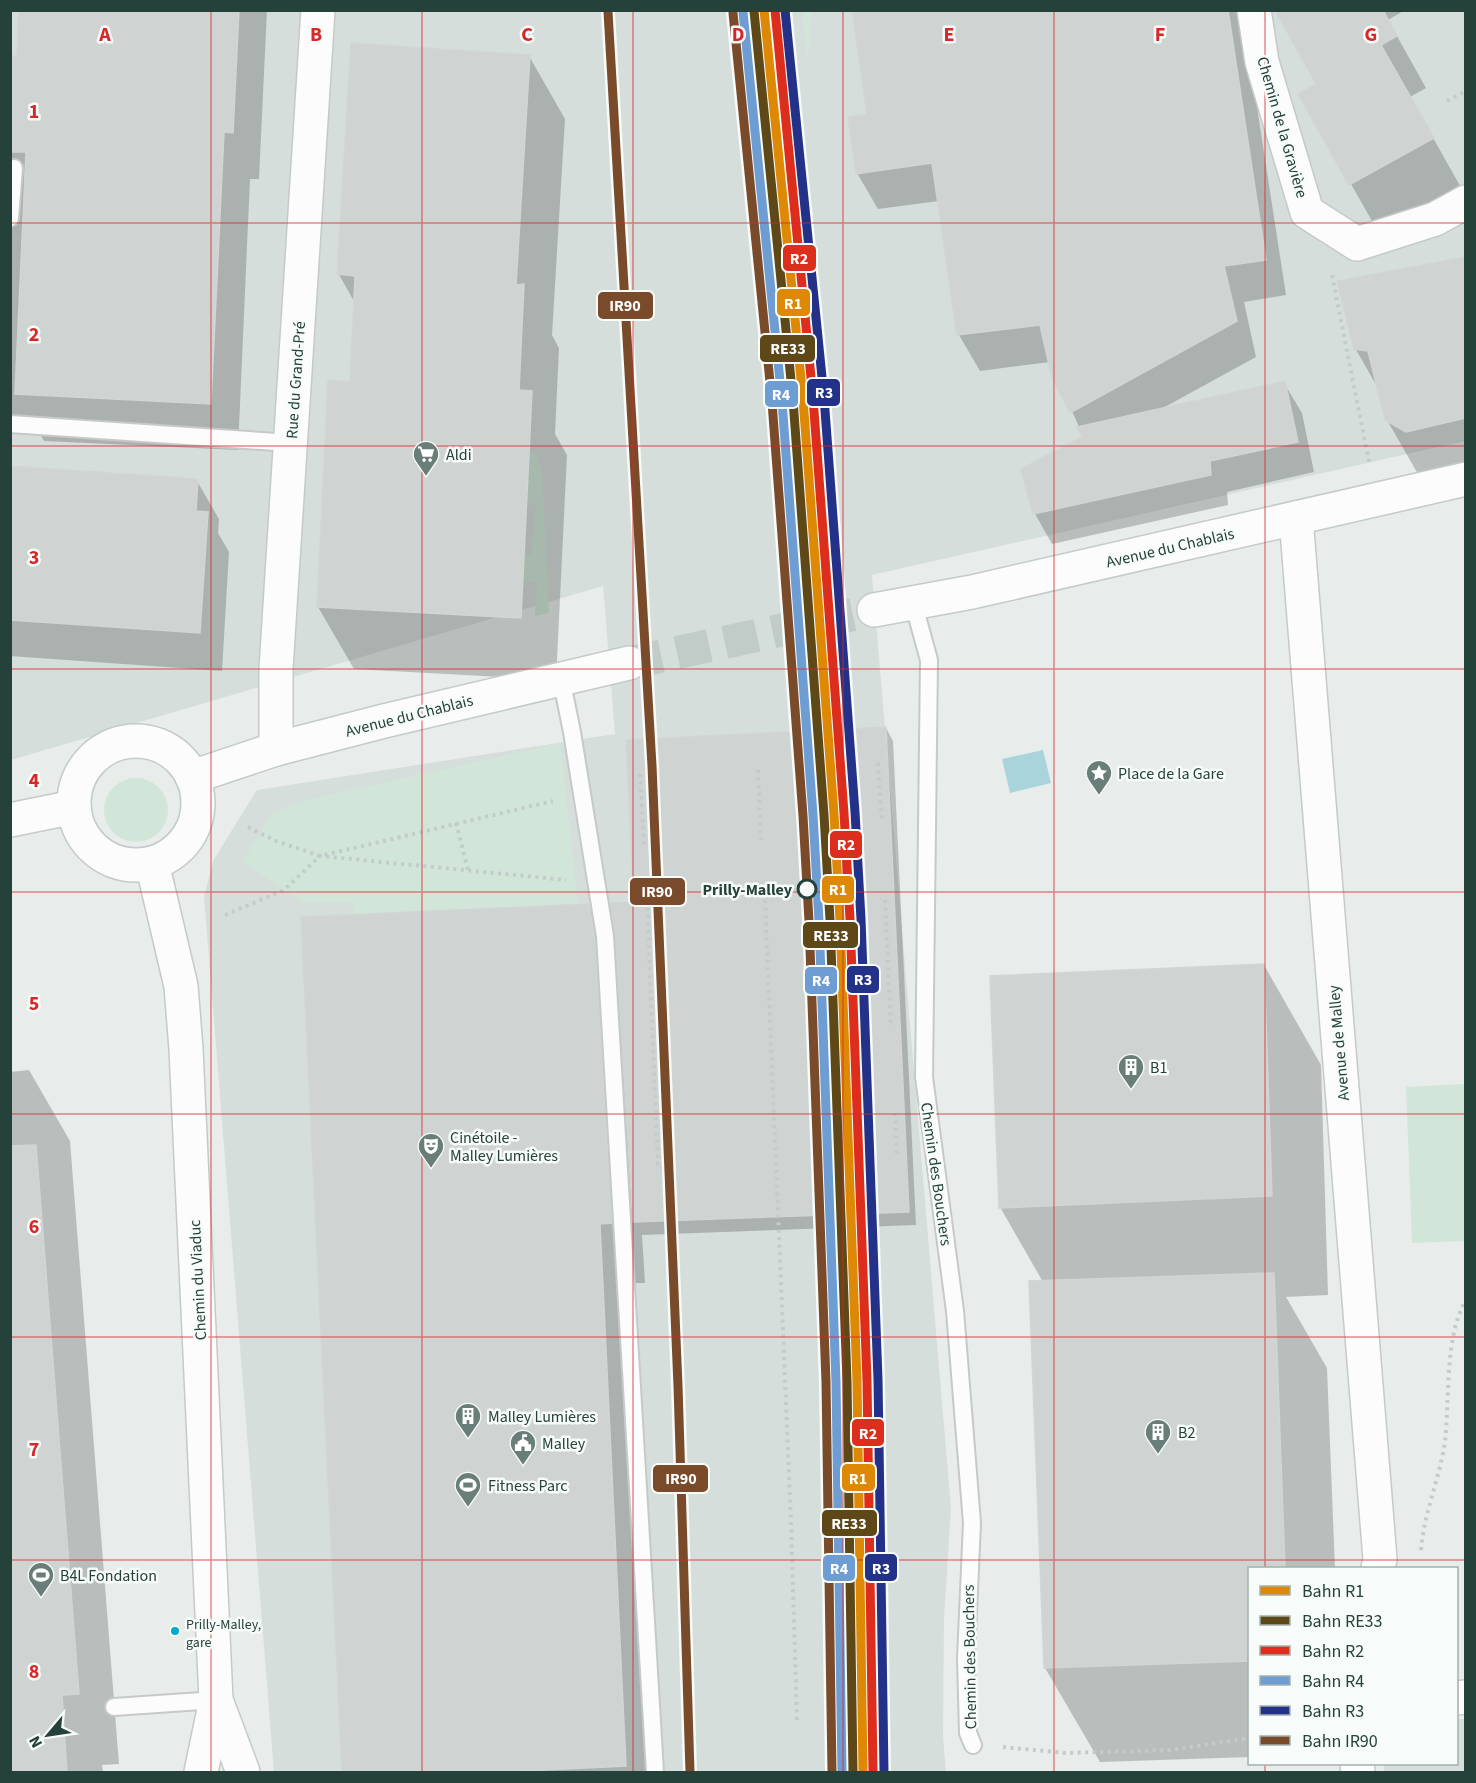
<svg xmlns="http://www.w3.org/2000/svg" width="1476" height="1783" viewBox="0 0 1476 1783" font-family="'Source Sans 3',sans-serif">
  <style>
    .built { fill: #d6dedb }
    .green { fill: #d1e6d8 }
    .water { fill: #a9d4db }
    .shadow { fill: #0003 }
    .building { fill: #cfd4d2; stroke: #d1d6d4; stroke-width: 1.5 }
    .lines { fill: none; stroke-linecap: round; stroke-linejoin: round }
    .secondary-tunnel { stroke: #c1cbc8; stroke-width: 33; stroke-dasharray: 33 16; stroke-linecap: butt }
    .service-casing { stroke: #c5cac8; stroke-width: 20 }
    .minor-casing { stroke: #c5cac8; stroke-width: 36 }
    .secondary-casing { stroke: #c3cbc8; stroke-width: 36 }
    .path { stroke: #c3ccca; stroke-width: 4; stroke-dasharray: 3 4.5; stroke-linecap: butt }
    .service { stroke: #fcfcfc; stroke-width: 16 }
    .minor { stroke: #fcfcfc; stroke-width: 33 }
    .secondary { stroke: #fcfcfc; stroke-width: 33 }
    .rail-1-casing { stroke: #f7fbf9; stroke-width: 14 }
    .rail-2-casing { stroke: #f7fbf9; stroke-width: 14 }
    .rail-3-casing { stroke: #f7fbf9; stroke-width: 14 }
    .rail-4-casing { stroke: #f7fbf9; stroke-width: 14 }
    .rail-5-casing { stroke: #f7fbf9; stroke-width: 14 }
    .rail-6-casing { stroke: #f7fbf9; stroke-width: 14 }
    .rail-1 { stroke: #de8906; stroke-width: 9 }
    .rail-2 { stroke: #5f4817; stroke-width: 9 }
    .rail-3 { stroke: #dd2e1d; stroke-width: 9 }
    .rail-4 { stroke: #6d9dd3; stroke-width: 9 }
    .rail-5 { stroke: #233189; stroke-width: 9 }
    .rail-6 { stroke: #7a4b2a; stroke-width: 9 }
    .grid { fill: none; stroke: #d62828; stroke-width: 1.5; stroke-opacity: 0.55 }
    .stop-dot { fill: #f7fbf9; stroke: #24423a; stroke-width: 3 }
    .bus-dot { fill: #00a9ce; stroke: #f7fbf9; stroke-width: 2 }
    .labels { text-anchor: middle; stroke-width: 5; stroke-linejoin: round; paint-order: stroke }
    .bus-label { font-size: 14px; fill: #24423a; stroke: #f7fbf9; text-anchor: start }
    .street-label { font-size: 16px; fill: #24423a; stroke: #f7fbf9 }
    .poi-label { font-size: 16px; fill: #24423a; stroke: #f7fbf9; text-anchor: start }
    .stop-label { font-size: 16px; font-weight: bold; fill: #24423a; stroke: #f7fbf9; text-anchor: end }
    .grid-label { font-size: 20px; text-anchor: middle; font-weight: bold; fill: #d62828; stroke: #f7fbf9; stroke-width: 5; stroke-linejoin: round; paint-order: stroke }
    .line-badge { stroke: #f7fbf9; stroke-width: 2 }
    .badge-label { font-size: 16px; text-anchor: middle; font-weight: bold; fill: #fff }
  </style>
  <rect width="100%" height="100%" fill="#e8edeb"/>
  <g class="built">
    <path d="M11 11H1465V441L872 575 951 1508 944 1619 943 1737 946 1772H274L204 896 214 859 257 790 615 734 603 586 11 760Z"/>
    <path d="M1457 1719H1465V1772H1384V1764H1456Z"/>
  </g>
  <g class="green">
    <path d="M802 11H811L808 59Z"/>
    <path d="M529 451 536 453 542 469 549 613 535 616 537 582H523L524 555H531L536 504 527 503Z"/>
    <path d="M560 743 578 905 354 916 353 902 303 903 243 861 272 814 304 801Z"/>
    <circle cx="136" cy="810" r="32"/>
    <path d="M1465 1084V1241L1412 1243 1406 1087Z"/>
  </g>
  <path class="water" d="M1043 750 1051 783 1010 793 1002 759Z"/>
  <g class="shadow">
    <path d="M20 10H267L259 179H250L238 450 44 441 31 418 10 417V57L18 58Z"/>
    <path d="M858 10H1242L1286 295 1244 302 1256 357 1163 408 1284 383 1302 413 1314 472 1227 492 1228 505 1052 544 1035 514 1023 470 1084 438 1050 362 980 371 959 335 939 201 878 209 857 173 869 115Z"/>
    <path d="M1277 10H1405L1388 20 1426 88 1410 97 1463 191 1381 237 1300 94 1318 84Z"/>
    <path d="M529 56 565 119 552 335 559 348 555 434 567 455 556 680 354 669 318 607 351 383 355 303 338 273Z"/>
    <path d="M1466 259V494L1426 488 1387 420 1379 390 1355 348Z"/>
    <path d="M10 468 197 481 219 519 218 533 229 552 222 671 10 656Z"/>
    <path d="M886 728 893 741 916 1225 642 1235 645 1283H634L657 1772H344L588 906 618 958 636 904Z"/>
    <path d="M1264 965 1321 1065 1328 1295 1286 1297 1327 1368 1335 1568H1250V1757L1100 1762 1045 1668 1043 1282 1000 1207Z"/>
    <path d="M29 1070 70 1141 119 1764 102 1765 103 1772H10V1072Z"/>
  </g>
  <g class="building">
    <path d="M19 10H239L233 133 224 132 211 404 15 394 26 152H10V56H17Z"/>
    <path d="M852 10H1228L1266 260 1224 266 1237 321 1070 413 1052 378 1040 325 957 335 932 163 856 174 848 117 867 114Z"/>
    <path d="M1275 10H1383L1397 36 1381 45 1434 138 1349 185 1298 94 1316 84Z"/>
    <path d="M351 43 530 55 516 285 524 284 519 390 532 391 521 618 317 607 328 380 350 382 355 276 337 274Z"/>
    <path d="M1466 257V418L1406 432 1385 420 1368 351 1354 349 1337 281Z"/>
    <path d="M1285 381 1298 442 1210 461 1211 475 1033 514 1021 469 1082 437 1077 427Z"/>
    <path d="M10 466 198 479 196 511 208 512 200 633 10 620Z"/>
    <path d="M886 727 909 1212 633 1222 615 935 610 903 634 902 626 740Z"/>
    <path d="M589 904 595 937 612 1223 600 1224 626 1766 484 1773H342L301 917Z"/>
    <path d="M1264 964 1272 1196 999 1208 990 976Z"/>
    <path d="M36 1145 79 1694 62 1695 67 1773H10V1146Z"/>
    <path d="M1274 1273 1285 1569H1250V1661L1044 1668 1029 1281Z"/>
  </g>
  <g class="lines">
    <path class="secondary-tunnel" d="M629 663 874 610"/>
    <g class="service-casing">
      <g id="service">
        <path d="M10 218 14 168"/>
        <path d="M10 424 291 443"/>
        <path d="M913 602 929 660 924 1077 955 1311 972 1523 966 1658 968 1733 973 1745"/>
        <path d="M561 678 572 732 605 936 655 1772"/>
        <path d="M114 1707 216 1700"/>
      </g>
    </g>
    <g class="minor-casing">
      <g id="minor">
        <path d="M1254 10 1262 62 1307 212 1357 244 1435 219 1466 202"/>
        <path d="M1296 518 1380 1559 1378 1568"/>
        <path d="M276 749V669L318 10"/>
        <path d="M152 863 181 986 186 1049 216 1700 201 1772"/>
        <path d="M1456 1698 1466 1697"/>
        <path d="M216 1700 243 1772"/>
        <path d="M1357 1764 1358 1772"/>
      </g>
    </g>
    <g class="secondary-casing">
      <g id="secondary">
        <path d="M874 610 972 592 1466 479"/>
        <circle cx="136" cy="803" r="62"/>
        <path d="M192 777 276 749 384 721 629 663"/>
        <path d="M10 820 74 807"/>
      </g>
    </g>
    <g class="path">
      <path d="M1447 101 1466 91"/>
      <path d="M1332 275 1369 462"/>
      <path d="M878 763 882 822"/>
      <path d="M758 770 761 840"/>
      <path d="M640 774 644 844"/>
      <path d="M456 823 468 870"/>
      <path d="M248 827 276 841 320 856 553 801"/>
      <path d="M647 900 658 1167 674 1170 688 1649 685 1716"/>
      <path d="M765 900 791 1523 797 1720"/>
      <path d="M885 900 891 1028"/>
      <path d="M225 915 284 890 320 856 566 880"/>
      <path d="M895 1113 897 1157"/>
      <path d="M1421 1550C1424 1512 1440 1478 1445 1441 1450 1399 1444 1337 1466 1300"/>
      <path d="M1003 1747 1066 1753 1170 1750 1250 1738"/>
    </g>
    <use href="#service" class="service"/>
    <use href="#minor" class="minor"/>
    <use href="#secondary" class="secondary"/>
    <g class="rail-1-casing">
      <path id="rail-1" d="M764 10 803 399 834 814 840 920 857 1381 863 1772"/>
    </g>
    <g class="rail-2-casing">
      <path id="rail-2" d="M754 11 793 400 824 815 830 920 847 1381 853 1772"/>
    </g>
    <g class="rail-3-casing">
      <path id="rail-3" d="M775 10 813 398 844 813 850 919 867 1381 873 1772"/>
    </g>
    <g class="rail-4-casing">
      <path id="rail-4" d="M743 12 782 401 813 815 819 921 836 1382 842 1772"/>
    </g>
    <g class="rail-5-casing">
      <path id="rail-5" d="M785 10 824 397 855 812 861 919 878 1380 884 1772"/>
    </g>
    <g class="rail-6-casing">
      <g id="rail-6">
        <path d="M608 12 652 766 678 1386 690 1772"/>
        <path d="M733 13 772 402 803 816 809 921 826 1382 832 1772"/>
      </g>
    </g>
    <use href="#rail-1" class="rail-1"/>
    <use href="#rail-2" class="rail-2"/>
    <use href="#rail-3" class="rail-3"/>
    <use href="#rail-4" class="rail-4"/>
    <use href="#rail-5" class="rail-5"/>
    <use href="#rail-6" class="rail-6"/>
  </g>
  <path class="grid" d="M211 10V1772M422 10V1772M633 10V1772M843 10V1772M1054 10V1772M1265 10V1568M10 223H1466M10 446H1466M10 669H1466M10 892H1466M10 1114H1466M10 1337H1466M10 1560H1466M1265 1764V1772"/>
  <defs>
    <g id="supermarket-pin" transform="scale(1.35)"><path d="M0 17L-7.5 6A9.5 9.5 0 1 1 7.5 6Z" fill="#697e78" stroke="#f7fbf9"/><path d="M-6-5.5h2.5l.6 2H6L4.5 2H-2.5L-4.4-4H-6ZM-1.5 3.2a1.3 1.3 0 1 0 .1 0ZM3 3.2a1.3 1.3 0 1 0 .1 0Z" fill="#fff"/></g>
    <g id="sight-pin" transform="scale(1.35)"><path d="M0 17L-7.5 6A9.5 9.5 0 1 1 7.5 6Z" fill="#697e78" stroke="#f7fbf9"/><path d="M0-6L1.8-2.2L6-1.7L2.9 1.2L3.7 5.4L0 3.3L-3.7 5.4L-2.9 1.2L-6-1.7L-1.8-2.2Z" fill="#fff"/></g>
    <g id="building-pin" transform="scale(1.35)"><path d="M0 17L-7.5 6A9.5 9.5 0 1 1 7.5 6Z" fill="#697e78" stroke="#f7fbf9"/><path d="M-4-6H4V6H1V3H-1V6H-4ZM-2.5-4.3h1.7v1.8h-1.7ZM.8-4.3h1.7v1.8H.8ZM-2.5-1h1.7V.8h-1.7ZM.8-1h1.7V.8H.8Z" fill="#fff"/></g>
    <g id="theatre-pin" transform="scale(1.35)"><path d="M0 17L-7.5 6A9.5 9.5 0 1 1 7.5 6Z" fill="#697e78" stroke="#f7fbf9"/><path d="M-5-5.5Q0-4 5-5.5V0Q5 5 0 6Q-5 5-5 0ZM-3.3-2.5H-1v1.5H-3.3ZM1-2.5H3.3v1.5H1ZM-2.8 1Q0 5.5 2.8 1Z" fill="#fff"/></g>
    <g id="civic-pin" transform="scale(1.35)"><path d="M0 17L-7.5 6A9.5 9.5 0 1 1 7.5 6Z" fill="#697e78" stroke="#f7fbf9"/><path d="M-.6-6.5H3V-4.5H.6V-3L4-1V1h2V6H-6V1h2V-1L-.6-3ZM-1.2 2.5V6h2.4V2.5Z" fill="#fff"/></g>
    <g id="stadium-pin" transform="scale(1.35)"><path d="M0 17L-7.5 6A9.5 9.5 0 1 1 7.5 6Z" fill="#697e78" stroke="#f7fbf9"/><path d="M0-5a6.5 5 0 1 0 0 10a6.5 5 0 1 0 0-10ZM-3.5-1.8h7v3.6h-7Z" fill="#fff"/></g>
  </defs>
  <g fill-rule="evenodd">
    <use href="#supermarket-pin" x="426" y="454"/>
    <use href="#sight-pin" x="1099" y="773"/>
    <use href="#building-pin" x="1131" y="1067"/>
    <use href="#theatre-pin" x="431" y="1146"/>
    <use href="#building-pin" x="468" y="1416"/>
    <use href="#building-pin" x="1158" y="1432"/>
    <use href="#civic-pin" x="523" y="1443"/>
    <use href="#stadium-pin" x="468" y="1485"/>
    <use href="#stadium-pin" x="41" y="1575"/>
  </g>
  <circle class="stop-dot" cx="807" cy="889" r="9"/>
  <circle class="bus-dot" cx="175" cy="1631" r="5"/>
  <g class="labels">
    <g class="bus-label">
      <text x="186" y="1629">Prilly-Malley,<tspan x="186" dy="18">gare</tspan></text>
    </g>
    <g class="street-label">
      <text transform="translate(1283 127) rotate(74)" y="6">Chemin de la Gravière</text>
      <text transform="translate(295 380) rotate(-86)" y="6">Rue du Grand-Pré</text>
      <text transform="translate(1170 547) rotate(-13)" y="6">Avenue du Chablais</text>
      <text transform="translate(409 715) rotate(-14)" y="6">Avenue du Chablais</text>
      <text transform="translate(1338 1043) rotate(-95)" y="6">Avenue de Malley</text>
      <text transform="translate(937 1174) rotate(82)" y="6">Chemin des Bouchers</text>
      <text transform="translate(197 1280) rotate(-93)" y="6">Chemin du Viaduc</text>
      <text transform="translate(969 1657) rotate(-91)" y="6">Chemin des Bouchers</text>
    </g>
    <g class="poi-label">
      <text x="446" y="460">Aldi</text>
      <text x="1118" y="779">Place de la Gare</text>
      <text x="1150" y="1073">B1</text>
      <text x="450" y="1143">Cinétoile -<tspan x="450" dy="18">Malley Lumières</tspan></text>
      <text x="488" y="1422">Malley Lumières</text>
      <text x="1178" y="1438">B2</text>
      <text x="542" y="1449">Malley</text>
      <text x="488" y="1491">Fitness Parc</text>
      <text x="60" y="1581">B4L Fondation</text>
    </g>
    <g class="stop-label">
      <text x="792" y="895">Prilly-Malley</text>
    </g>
  </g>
  <g class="grid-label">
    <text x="105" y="41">A</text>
    <text x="316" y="41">B</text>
    <text x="527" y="41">C</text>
    <text x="738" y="41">D</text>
    <text x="949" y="41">E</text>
    <text x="1160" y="41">F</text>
    <text x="1371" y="41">G</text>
    <text x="34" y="118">1</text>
    <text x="34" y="341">2</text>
    <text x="34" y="564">3</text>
    <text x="34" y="787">4</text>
    <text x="34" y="1010">5</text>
    <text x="34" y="1233">6</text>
    <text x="34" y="1456">7</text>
    <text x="34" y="1678">8</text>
  </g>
  <g class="line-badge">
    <rect x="782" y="244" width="35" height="28" rx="6" fill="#dd2e1d"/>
    <rect x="776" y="288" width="35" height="29" rx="6" fill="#de8906"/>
    <rect x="597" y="291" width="57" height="29" rx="6" fill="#7a4b2a"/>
    <rect x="759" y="334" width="57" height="29" rx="6" fill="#5f4817"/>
    <rect x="806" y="378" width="35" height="29" rx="6" fill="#233189"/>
    <rect x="764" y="380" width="35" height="28" rx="6" fill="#6d9dd3"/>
    <rect x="829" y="830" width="34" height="29" rx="6" fill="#dd2e1d"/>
    <rect x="821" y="875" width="34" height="29" rx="6" fill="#de8906"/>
    <rect x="629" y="877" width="57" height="29" rx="6" fill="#7a4b2a"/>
    <rect x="802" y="921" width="57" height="28" rx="6" fill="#5f4817"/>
    <rect x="846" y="965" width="34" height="29" rx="6" fill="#233189"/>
    <rect x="804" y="966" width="34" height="29" rx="6" fill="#6d9dd3"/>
    <rect x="851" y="1418" width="34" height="29" rx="6" fill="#dd2e1d"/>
    <rect x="841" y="1463" width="35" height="29" rx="6" fill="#de8906"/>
    <rect x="652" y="1464" width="57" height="29" rx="6" fill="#7a4b2a"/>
    <rect x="821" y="1509" width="57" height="28" rx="6" fill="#5f4817"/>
    <rect x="864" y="1553" width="34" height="29" rx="6" fill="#233189"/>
    <rect x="822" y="1554" width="34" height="28" rx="6" fill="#6d9dd3"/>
  </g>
  <g class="badge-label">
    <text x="799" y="264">R2</text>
    <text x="793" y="309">R1</text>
    <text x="625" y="311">IR90</text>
    <text x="788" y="354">RE33</text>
    <text x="824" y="398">R3</text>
    <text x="781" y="400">R4</text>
    <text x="846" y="850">R2</text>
    <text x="838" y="895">R1</text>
    <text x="657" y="897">IR90</text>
    <text x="831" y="941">RE33</text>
    <text x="863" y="985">R3</text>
    <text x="821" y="986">R4</text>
    <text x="868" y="1439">R2</text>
    <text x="858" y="1484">R1</text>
    <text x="681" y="1484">IR90</text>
    <text x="849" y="1529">RE33</text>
    <text x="881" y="1574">R3</text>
    <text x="839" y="1574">R4</text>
  </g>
  <rect width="1476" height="1783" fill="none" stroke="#24423a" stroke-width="24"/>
  <rect x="1248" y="1567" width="210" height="198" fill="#f7fbf9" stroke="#a3b1ad" stroke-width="1.5"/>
  <rect x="1260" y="1586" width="30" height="9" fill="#de8906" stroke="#a3b1ad" stroke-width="1.5"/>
  <text x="1302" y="1597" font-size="18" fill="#24423a">Bahn R1</text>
  <rect x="1260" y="1616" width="30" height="9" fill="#5f4817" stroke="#a3b1ad" stroke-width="1.5"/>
  <text x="1302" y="1627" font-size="18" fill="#24423a">Bahn RE33</text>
  <rect x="1260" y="1646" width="30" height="9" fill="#dd2e1d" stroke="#a3b1ad" stroke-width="1.5"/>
  <text x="1302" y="1657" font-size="18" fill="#24423a">Bahn R2</text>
  <rect x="1260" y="1676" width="30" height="9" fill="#6d9dd3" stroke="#a3b1ad" stroke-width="1.5"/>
  <text x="1302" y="1687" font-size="18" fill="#24423a">Bahn R4</text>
  <rect x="1260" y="1706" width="30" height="9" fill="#233189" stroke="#a3b1ad" stroke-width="1.5"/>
  <text x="1302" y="1717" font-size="18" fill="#24423a">Bahn R3</text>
  <rect x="1260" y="1736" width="30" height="9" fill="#7a4b2a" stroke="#a3b1ad" stroke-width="1.5"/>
  <text x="1302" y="1747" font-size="18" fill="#24423a">Bahn IR90</text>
  <g transform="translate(48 1735) rotate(241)" stroke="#f7fbf9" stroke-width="4.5" paint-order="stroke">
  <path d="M0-4.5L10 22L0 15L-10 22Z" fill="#24423a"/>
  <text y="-9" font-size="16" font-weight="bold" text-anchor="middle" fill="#24423a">N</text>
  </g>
</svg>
